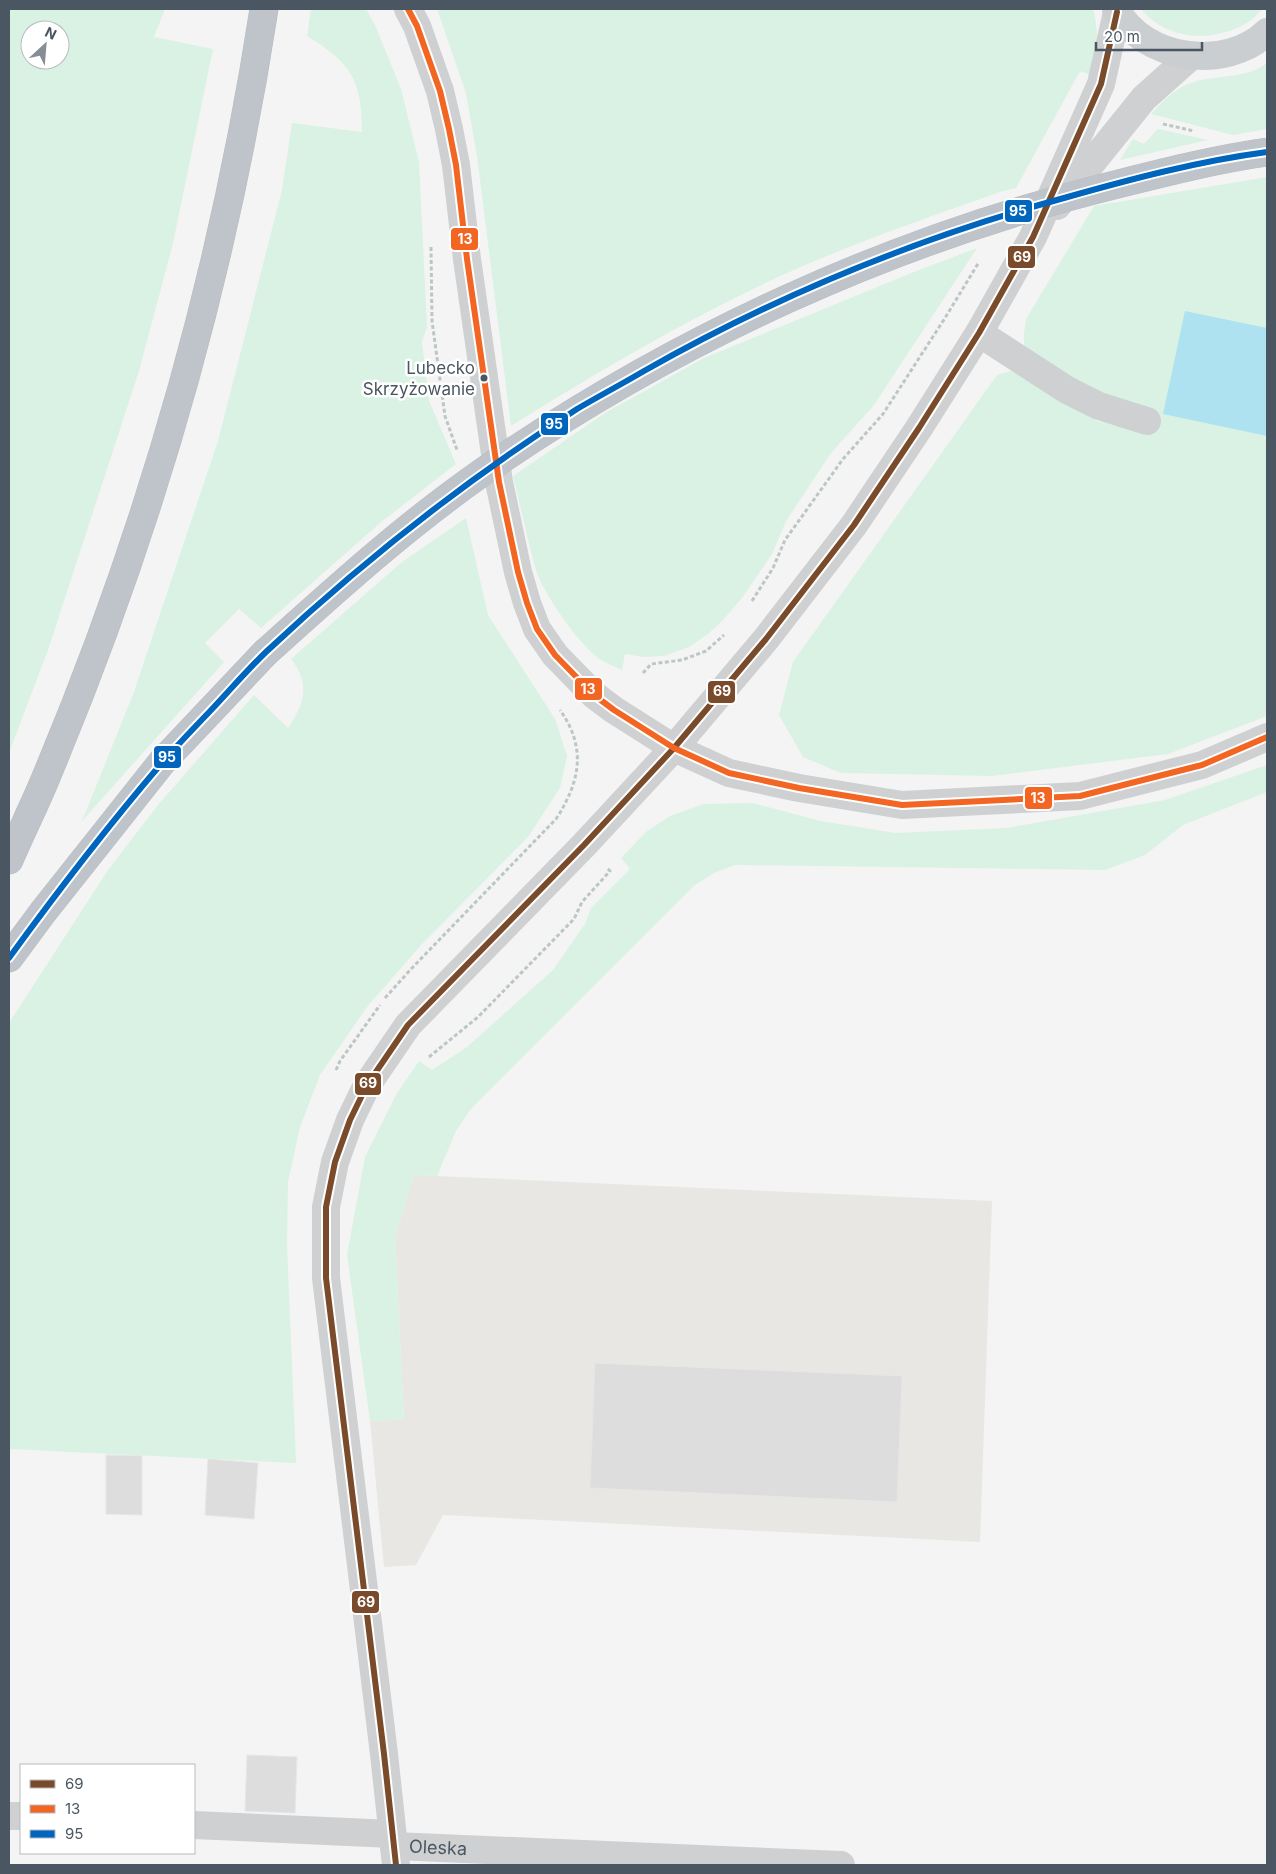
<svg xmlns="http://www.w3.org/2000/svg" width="1276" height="1874" viewBox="0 0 1276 1874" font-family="Inter,sans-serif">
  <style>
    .commercial { fill: #e8e7e3 }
    .green { fill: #d9f2e3; fill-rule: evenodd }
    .water { fill: #aee2f0 }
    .building { fill: #ddddde; stroke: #e5e6e7 }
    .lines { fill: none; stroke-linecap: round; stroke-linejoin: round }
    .highway-casing { stroke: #b9bec3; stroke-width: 29 }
    .path { stroke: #bcc7c4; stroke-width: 3; stroke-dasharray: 4 2.5; stroke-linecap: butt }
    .minor { stroke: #ced0d2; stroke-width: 28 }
    .major { stroke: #caced1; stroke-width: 28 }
    .highway { stroke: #bec4c9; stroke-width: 28 }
    .highway-bridge-casing { stroke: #b9bec3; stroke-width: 29; stroke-linecap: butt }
    .highway-bridge { stroke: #bec4c9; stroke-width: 28 }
    .bus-1-casing { stroke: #fff; stroke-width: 10 }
    .bus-2-casing { stroke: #fff; stroke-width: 10 }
    .bus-3-casing { stroke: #fff; stroke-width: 10 }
    .bus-1 { stroke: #7a4b2a; stroke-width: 6 }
    .bus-2 { stroke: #f26522; stroke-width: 6 }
    .bus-3 { stroke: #0065bd; stroke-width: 6 }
    .bus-dot { fill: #4a5661; stroke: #fff; stroke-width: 2 }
    .labels { text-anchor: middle; stroke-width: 5; stroke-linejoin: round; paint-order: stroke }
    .bus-label { font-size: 17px; fill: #4a5661; stroke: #fff; text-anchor: end }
    .street-label { font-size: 18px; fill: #4a5661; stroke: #fff }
    .line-badge { stroke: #fff; stroke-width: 2 }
    .badge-label { font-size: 14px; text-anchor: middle; font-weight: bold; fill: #fff }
  </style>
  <rect width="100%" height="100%" fill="#f4f4f4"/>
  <path class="commercial" d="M414 1175 992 1201 980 1542 443 1515 416 1565 384 1567 370 1421 404 1419 395 1236Z"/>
  <g class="green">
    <path d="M9 9H165L154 37 213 49 173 243 139 371 48 650 9 753ZM30 30H60V60H30Z"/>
    <path d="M311 9H366L375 25 401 89 419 162 427 327 422 342 429 401 456 464 380 523 261 628 239 609 205 643 224 662 82 821 134 692 218 441 282 190 292 123 362 132C362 80 351 63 307 36Z"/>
    <path d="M437 9H1093C1099 35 1099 50 1093 76L1080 71 1016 188 1000 192C918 221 836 249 757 287 672 328 591 376 511 426L477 156 466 93Z"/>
    <path d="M1141 9H1262C1257 14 1252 21 1245 24 1211 43 1166 40 1141 9Z"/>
    <path d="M1267 63V129L1233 135 1151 114C1162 102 1175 88 1191 83 1215 74 1246 80 1267 63Z"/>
    <path d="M1158 129 1208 140 1120 160 1133 139 1144 144Z"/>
    <path d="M1267 177V716L1168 754 992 776 841 773 803 757 779 715 793 662 997 375 1011 371 1027 377 1097 421 1141 431 1088 389 1024 346V333L1026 319 1094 206Z"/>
    <path d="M977 248 874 405 831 453 786 521 772 554 742 598 722 621 708 634 689 647 664 656 644 657 625 654 622 670C614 666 605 663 598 658 578 643 543 593 536 570 527 539 521 507 513 476L605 413 704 358 909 274Z"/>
    <path d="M466 518 488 615 555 719 567 756 560 788 528 837 422 944 367 1007 320 1075 300 1127 288 1182 287 1246 296 1463 9 1449V1023L108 870 158 805 254 695 288 728C304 704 311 684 291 659L402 562Z"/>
    <path d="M1267 765V792L1183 825 1145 855 1105 870 735 865 714 873 695 885 470 1110 456 1131 437 1176 414 1175 395 1236 404 1419 370 1421 347 1255 365 1157 397 1093 419 1061 432 1070 467 1047 553 970 585 924 591 908 630 869 621 858 646 832 670 816 704 804 752 803 821 821 895 833 1006 828 1165 800Z"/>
  </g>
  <path class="water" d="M1185 311 1267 328V436L1163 414Z"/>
  <g class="building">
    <path d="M595 1363 902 1376 897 1502 590 1488Z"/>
    <path d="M106 1455 142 1456V1515L106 1514Z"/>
    <path d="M208 1459 258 1463 254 1519 205 1515Z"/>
    <path d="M247 1755 297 1757 295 1813 245 1811Z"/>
  </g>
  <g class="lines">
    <g class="highway-casing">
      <g id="highway">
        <path d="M9 860C22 830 37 800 49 770 151 526 224 270 264 9"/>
        <path d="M9 958 43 912 162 762 265 653"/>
      </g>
    </g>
    <g class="path">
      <path d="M1163 124 1194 131"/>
      <path d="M431 247 432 321 445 416 457 450"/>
      <path d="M752 601 773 568 785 540 843 459 883 414 945 318 979 262"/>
      <path d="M643 673 651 664 682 660 706 651 724 635"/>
      <path d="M385 998 412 968 556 819C580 782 587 748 560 710"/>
      <path d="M429 1057 478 1017 574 919 582 902 610 871 607 868"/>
      <path d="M336 1070 340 1061 380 1005"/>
    </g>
    <g class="minor">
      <path d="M408 9 417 26 440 91 449 129 456 165 467 259 499 482 518 572 527 603 537 629 555 655 594 695 614 710 674 748 729 773 799 788 902 805 1080 796 1202 765 1267 737"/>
      <path d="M1057 206 1144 98 1190 57"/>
      <path d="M979 333 1067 390 1099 406 1147 421"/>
      <path d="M9 1816H21"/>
      <path d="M194 1825 392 1834"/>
      <path id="s1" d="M394 1846 841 1865"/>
      <path d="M396 1865 384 1754 326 1278V1207L335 1162 350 1120 367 1085 408 1025 584 845 674 748 766 639 854 525 919 428 979 333 1033 237 1101 84 1117 12"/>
    </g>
    <path class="major" d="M1116 9C1143 60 1226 72 1267 32"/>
    <use href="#highway" class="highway"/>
    <g class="highway-bridge-casing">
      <path id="highway-bridge" d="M265 653C334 591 403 528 480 474 674 339 892 239 1122 183 1170 171 1218 159 1267 152"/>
    </g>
    <use href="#highway-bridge" class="highway-bridge"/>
    <g class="bus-1-casing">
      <path id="bus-1" d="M396 1865 384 1754 326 1278V1207L335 1162 350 1120 367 1085 408 1025 584 845 674 748 766 639 854 525 919 428 979 333 1033 237 1101 84 1117 12"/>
    </g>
    <g class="bus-2-casing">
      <path id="bus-2" d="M408 9 417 26 440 91 449 129 456 165 467 259 499 482 518 572 527 603 537 629 555 655 594 695 614 710 674 748 729 773 799 788 902 805 1080 796 1202 765 1267 737"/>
    </g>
    <g class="bus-3-casing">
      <path id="bus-3" d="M9 958C57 892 108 826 161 764 178 744 196 726 214 707 231 689 248 669 267 651 363 561 466 480 577 409 599 396 622 384 644 371 776 296 918 238 1064 198 1131 179 1199 161 1267 152"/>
    </g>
    <use href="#bus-1" class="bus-1"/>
    <use href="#bus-2" class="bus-2"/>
    <use href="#bus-3" class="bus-3"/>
  </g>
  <circle class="bus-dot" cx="484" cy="378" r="4.5"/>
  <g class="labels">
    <g class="bus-label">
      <text x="475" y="374">Lubecko<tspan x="475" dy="21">Skrzyżowanie</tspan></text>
    </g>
    <g class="street-label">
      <text dy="6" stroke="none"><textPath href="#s1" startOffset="44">Oleska</textPath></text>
    </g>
  </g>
  <g class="line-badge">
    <rect x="1004" y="199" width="29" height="24" rx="5" fill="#0065bd"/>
    <rect x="450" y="227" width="29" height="24" rx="5" fill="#f26522"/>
    <rect x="1007" y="245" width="29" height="24" rx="5" fill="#7a4b2a"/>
    <rect x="540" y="412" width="29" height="24" rx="5" fill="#0065bd"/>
    <rect x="574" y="677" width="29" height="24" rx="5" fill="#f26522"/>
    <rect x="707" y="680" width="29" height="24" rx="5" fill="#7a4b2a"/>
    <rect x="153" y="745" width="29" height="24" rx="5" fill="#0065bd"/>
    <rect x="1024" y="786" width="29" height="24" rx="5" fill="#f26522"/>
    <rect x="354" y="1072" width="28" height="24" rx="5" fill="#7a4b2a"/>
    <rect x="351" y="1590" width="29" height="24" rx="5" fill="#7a4b2a"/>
  </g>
  <g class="badge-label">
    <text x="1018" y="216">95</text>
    <text x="465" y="244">13</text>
    <text x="1022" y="262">69</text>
    <text x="554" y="429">95</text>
    <text x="588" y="694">13</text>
    <text x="722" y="696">69</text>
    <text x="167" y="762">95</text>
    <text x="1038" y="803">13</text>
    <text x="368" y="1088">69</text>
    <text x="366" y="1607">69</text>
  </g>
  <rect width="1276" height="1874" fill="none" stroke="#4a5661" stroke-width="20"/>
  <rect x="20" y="1764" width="175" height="90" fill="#ffffff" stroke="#b7bbc0"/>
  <rect x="30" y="1780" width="25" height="8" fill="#7a4b2a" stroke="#b7bbc0"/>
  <text x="65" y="1789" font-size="15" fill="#4a5661">69</text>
  <rect x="30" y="1805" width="25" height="8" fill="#f26522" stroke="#b7bbc0"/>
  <text x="65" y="1814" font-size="15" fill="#4a5661">13</text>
  <rect x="30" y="1830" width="25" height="8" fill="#0065bd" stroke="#b7bbc0"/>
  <text x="65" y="1839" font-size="15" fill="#4a5661">95</text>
  <g transform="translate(45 45) rotate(26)"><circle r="24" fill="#ffffff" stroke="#b7bbc0"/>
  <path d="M0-4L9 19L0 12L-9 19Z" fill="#868d94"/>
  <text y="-8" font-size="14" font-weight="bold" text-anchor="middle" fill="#4a5661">N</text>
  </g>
  <path d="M1096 42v8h106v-8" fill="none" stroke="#4a5661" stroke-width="2.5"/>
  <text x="1104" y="42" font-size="15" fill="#4a5661" stroke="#ffffff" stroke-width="4" paint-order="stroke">20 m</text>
</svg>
